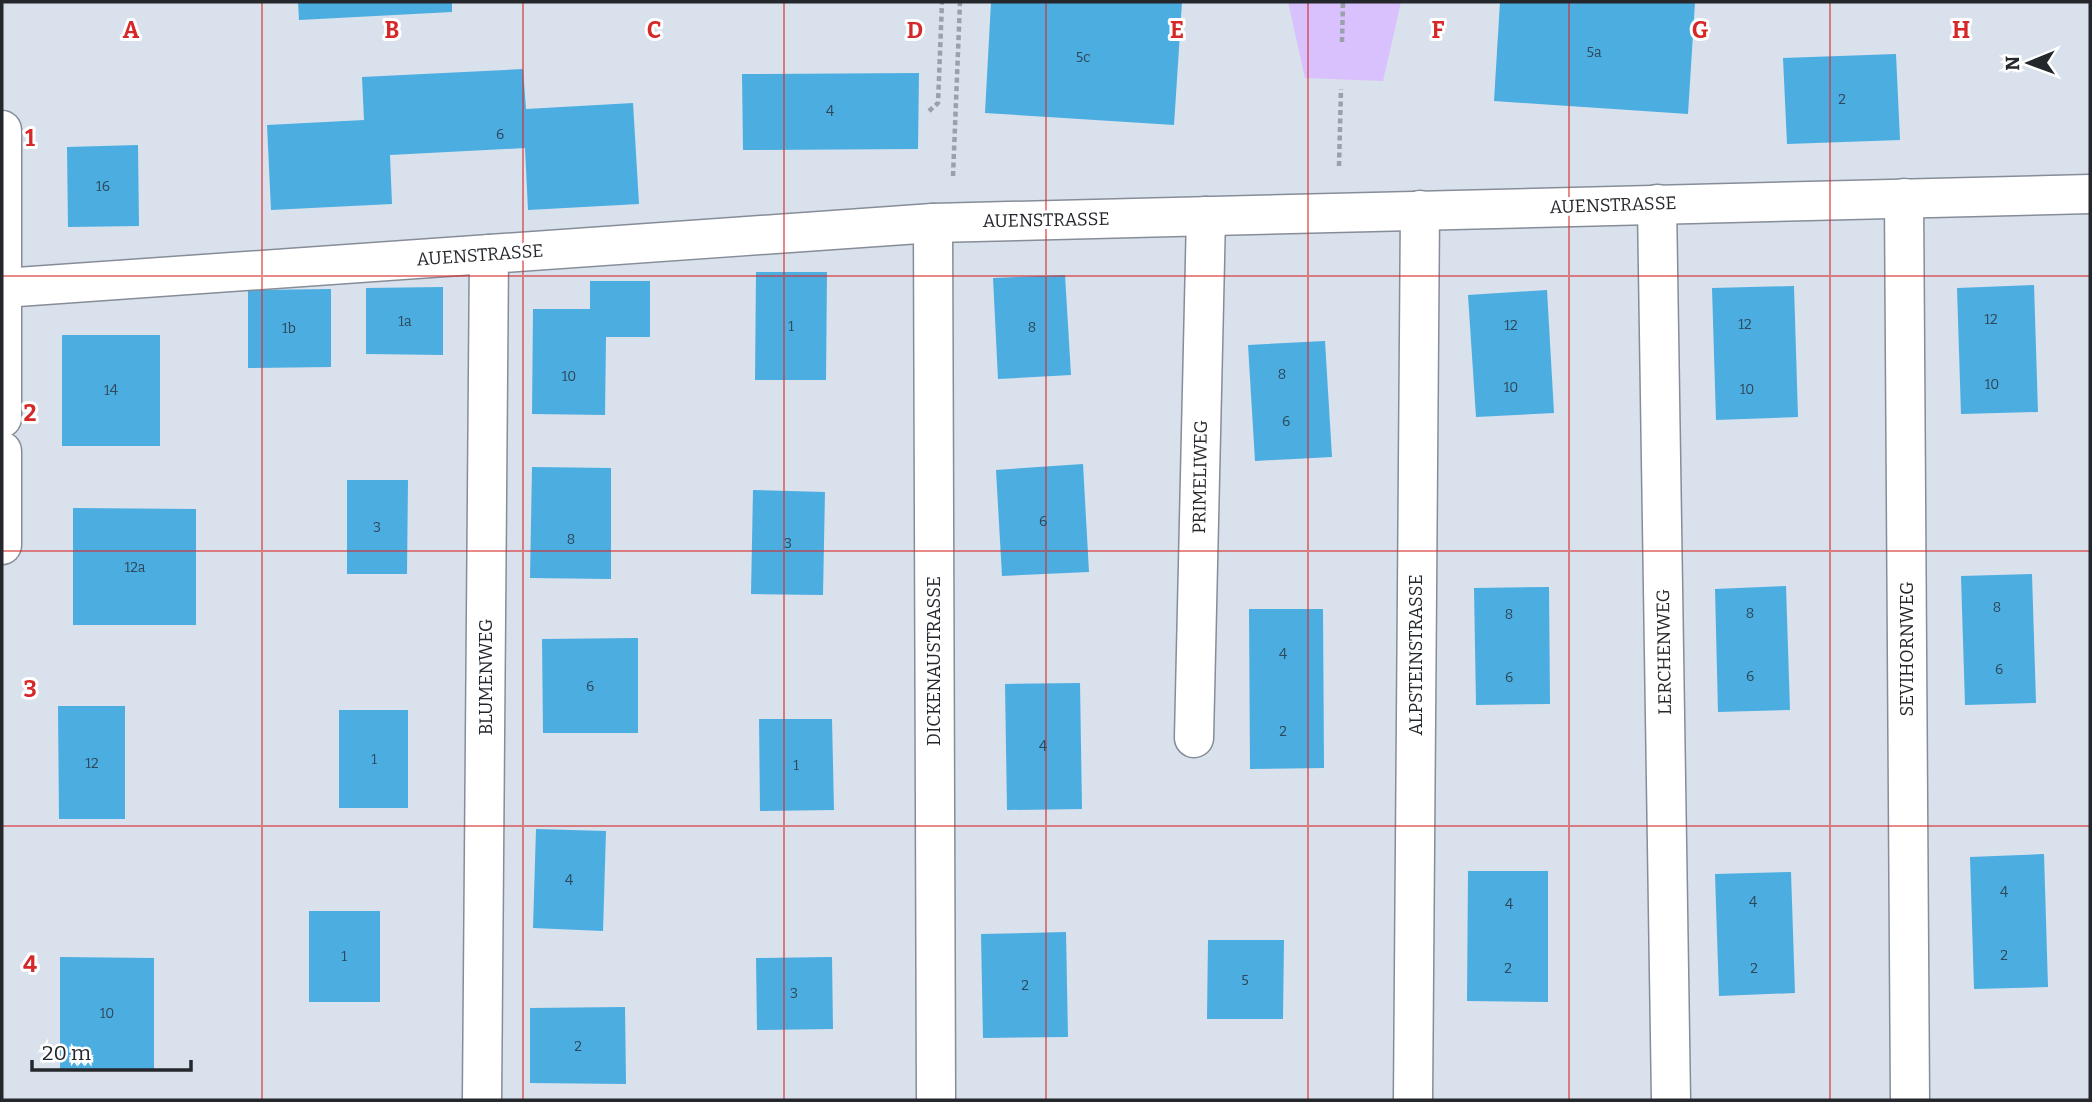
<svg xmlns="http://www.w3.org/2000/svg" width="2092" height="1102" viewBox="0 0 2092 1102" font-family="Bitter,serif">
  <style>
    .green { fill: #d8c1fc }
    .building { fill: #4cade1 }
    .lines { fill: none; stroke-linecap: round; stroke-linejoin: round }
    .minor-casing { stroke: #868d98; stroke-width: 41 }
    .path { stroke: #9ba1aa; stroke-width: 4.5; stroke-dasharray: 5 3.5; stroke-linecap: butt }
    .minor { stroke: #fff; stroke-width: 38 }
    .grid { fill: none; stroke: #d62828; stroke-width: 2; stroke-opacity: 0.55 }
    .labels { text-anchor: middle; stroke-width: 6; stroke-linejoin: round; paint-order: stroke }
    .number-label { font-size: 14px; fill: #2e4859 }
    .street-label { font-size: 18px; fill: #24272c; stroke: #fff }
    .grid-label { font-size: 23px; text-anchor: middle; font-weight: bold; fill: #d62828; stroke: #fff; stroke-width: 6; stroke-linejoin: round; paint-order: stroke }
  </style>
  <rect width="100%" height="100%" fill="#d9e1ec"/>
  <path class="green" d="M1288 2H1401L1383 81 1305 78Z"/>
  <g class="building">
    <path d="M298 2H452V12L299 20Z"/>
    <path d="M991 2H1182L1174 125 985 113Z"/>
    <path d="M1500 2H1695L1688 114 1494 101Z"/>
    <path d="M1896 54 1900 140 1787 144 1783 58Z"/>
    <path d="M523 69 526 109 633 103 639 204 528 210 525 148 390 155 392 204 271 210 267 125 364 120 362 77Z"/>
    <path d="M919 73 918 149 743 150 742 74Z"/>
    <path d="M138 145 139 226 68 227 67 147Z"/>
    <path d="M756 272H827L826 380H755Z"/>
    <path d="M1065 275 1071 375 998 379 993 278Z"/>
    <path d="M590 281H650V337H606L605 415 532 414 533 309H590Z"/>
    <path d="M2034 285 2038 412 1961 414 1957 288Z"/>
    <path d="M1794 286 1798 417 1716 420 1712 288Z"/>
    <path d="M443 287V355L366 354V288Z"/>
    <path d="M331 289V367L248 368V290Z"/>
    <path d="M1547 290 1554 413 1476 417 1468 295Z"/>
    <rect x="62" y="335" width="98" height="111"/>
    <path d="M1325 341 1332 457 1255 461 1248 345Z"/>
    <path d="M1083 464 1089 572 1002 576 996 470Z"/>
    <path d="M532 467 611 468V579L530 578Z"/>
    <path d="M347 480H408L407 574H347Z"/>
    <path d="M753 490 825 492 823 595 751 594Z"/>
    <path d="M73 508 196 509V625H73Z"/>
    <path d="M2032 574 2036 703 1965 705 1961 576Z"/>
    <path d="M1786 586 1790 710 1718 712 1715 589Z"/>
    <path d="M1549 587 1550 704 1476 705 1474 588Z"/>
    <path d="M1249 609H1323L1324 768 1250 769Z"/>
    <path d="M638 638V733H543L542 639Z"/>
    <path d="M1080 683 1082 809 1007 810 1005 684Z"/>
    <path d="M58 706H125V819H59Z"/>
    <rect x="339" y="710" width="69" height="98"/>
    <path d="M759 719H832L834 810 760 811Z"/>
    <path d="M536 829 606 831 603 931 533 928Z"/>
    <path d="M2044 854 2048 987 1974 989 1970 857Z"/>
    <path d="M1468 871H1548V1002L1467 1001Z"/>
    <path d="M1791 872 1795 993 1719 996 1715 874Z"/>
    <rect x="309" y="911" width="71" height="91"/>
    <path d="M1066 932 1068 1037 983 1038 981 934Z"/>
    <path d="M1208 940H1284L1283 1019H1207Z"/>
    <path d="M60 957 154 958V1069H60Z"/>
    <path d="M832 957 833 1029 757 1030 756 958Z"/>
    <path d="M625 1007 626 1084 530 1083V1008Z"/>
  </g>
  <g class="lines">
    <g class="minor-casing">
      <g id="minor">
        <path d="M2 130V418"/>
        <path d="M1904 198 1910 1100"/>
        <path d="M1657 204 1671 1100"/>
        <path d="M933 223 936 1100"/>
        <path d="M3 288 933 223 2090 194"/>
        <path d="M2 451V545"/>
        <path d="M1194 738 1206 216"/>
        <path d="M482 1100 489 254"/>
        <path d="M1413 1100 1420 210"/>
      </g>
    </g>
    <g class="path">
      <path d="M1342 42 1343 2"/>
      <path d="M929 111 938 103 942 2"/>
      <path d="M1339 166 1341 89"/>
      <path d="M953 176 960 2"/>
    </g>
    <use href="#minor" class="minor"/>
  </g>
  <path class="grid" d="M262 2V1100M523 2V1100M784 2V1100M1046 2V1100M1308 2V1100M1569 2V1100M1830 2V1100M2 276H2090M2 551H2090M2 826H2090"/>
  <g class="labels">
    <g class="number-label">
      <text x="1594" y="57">5a</text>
      <text x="1083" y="62">5c</text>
      <text x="1842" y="104">2</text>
      <text x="830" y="116">4</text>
      <text x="500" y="139">6</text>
      <text x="103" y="191">16</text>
      <text x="1991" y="324">12</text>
      <text x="405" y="326">1a</text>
      <text x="1745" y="329">12</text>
      <text x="1511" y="330">12</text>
      <text x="791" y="331">1</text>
      <text x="1032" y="332">8</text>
      <text x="289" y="333">1b</text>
      <text x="1282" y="379">8</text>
      <text x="569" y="381">10</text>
      <text x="1992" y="389">10</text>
      <text x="1511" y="392">10</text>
      <text x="1747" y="394">10</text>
      <text x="111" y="395">14</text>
      <text x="1286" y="426">6</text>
      <text x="1043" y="526">6</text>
      <text x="377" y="532">3</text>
      <text x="571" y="544">8</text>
      <text x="788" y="548">3</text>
      <text x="135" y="572">12a</text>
      <text x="1997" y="612">8</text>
      <text x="1750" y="618">8</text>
      <text x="1509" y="619">8</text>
      <text x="1283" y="659">4</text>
      <text x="1999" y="674">6</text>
      <text x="1750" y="681">6</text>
      <text x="1509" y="682">6</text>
      <text x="590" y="691">6</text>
      <text x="1283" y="736">2</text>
      <text x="1043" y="751">4</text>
      <text x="374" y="764">1</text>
      <text x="92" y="768">12</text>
      <text x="796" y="770">1</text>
      <text x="569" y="885">4</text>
      <text x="2004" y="897">4</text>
      <text x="1753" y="907">4</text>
      <text x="1509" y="909">4</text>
      <text x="2004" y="960">2</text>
      <text x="344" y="961">1</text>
      <text x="1508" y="973">2</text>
      <text x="1754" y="973">2</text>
      <text x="1245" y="985">5</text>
      <text x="1025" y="990">2</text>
      <text x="794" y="998">3</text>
      <text x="107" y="1018">10</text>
      <text x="578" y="1051">2</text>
    </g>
    <g class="street-label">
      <text transform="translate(1613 205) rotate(-2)" y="6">AUENSTRASSE</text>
      <text transform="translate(1046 220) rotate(-1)" y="6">AUENSTRASSE</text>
      <text transform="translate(480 255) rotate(-4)" y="6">AUENSTRASSE</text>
      <text transform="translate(1200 477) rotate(-89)" y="6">PRIMELIWEG</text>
      <text transform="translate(1907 649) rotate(-90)" y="6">SEVIHORNWEG</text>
      <text transform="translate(1664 652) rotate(-91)" y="6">LERCHENWEG</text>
      <text transform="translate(1416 655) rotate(-90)" y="6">ALPSTEINSTRASSE</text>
      <text transform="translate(934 661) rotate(-90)" y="6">DICKENAUSTRASSE</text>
      <text transform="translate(486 677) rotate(-90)" y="6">BLUMENWEG</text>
    </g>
  </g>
  <g class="grid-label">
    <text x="131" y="38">A</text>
    <text x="392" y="38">B</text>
    <text x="654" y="38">C</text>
    <text x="915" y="38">D</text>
    <text x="1177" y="38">E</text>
    <text x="1438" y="38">F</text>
    <text x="1700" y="38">G</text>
    <text x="1961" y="38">H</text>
    <text x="30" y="146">1</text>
    <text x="30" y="421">2</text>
    <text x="30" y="697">3</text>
    <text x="30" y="972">4</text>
  </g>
  <rect width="2092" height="1102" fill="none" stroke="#24272c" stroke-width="7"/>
  <g transform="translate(2029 63) rotate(269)" stroke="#ffffff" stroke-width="5" paint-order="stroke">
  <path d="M0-5L12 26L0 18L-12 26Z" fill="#24272c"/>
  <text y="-10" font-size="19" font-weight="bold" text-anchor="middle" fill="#24272c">N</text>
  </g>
  <path d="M32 1060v10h159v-10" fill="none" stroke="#24272c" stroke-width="3.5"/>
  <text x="42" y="1060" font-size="21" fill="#24272c" stroke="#ffffff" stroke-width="5" paint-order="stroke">20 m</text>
</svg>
